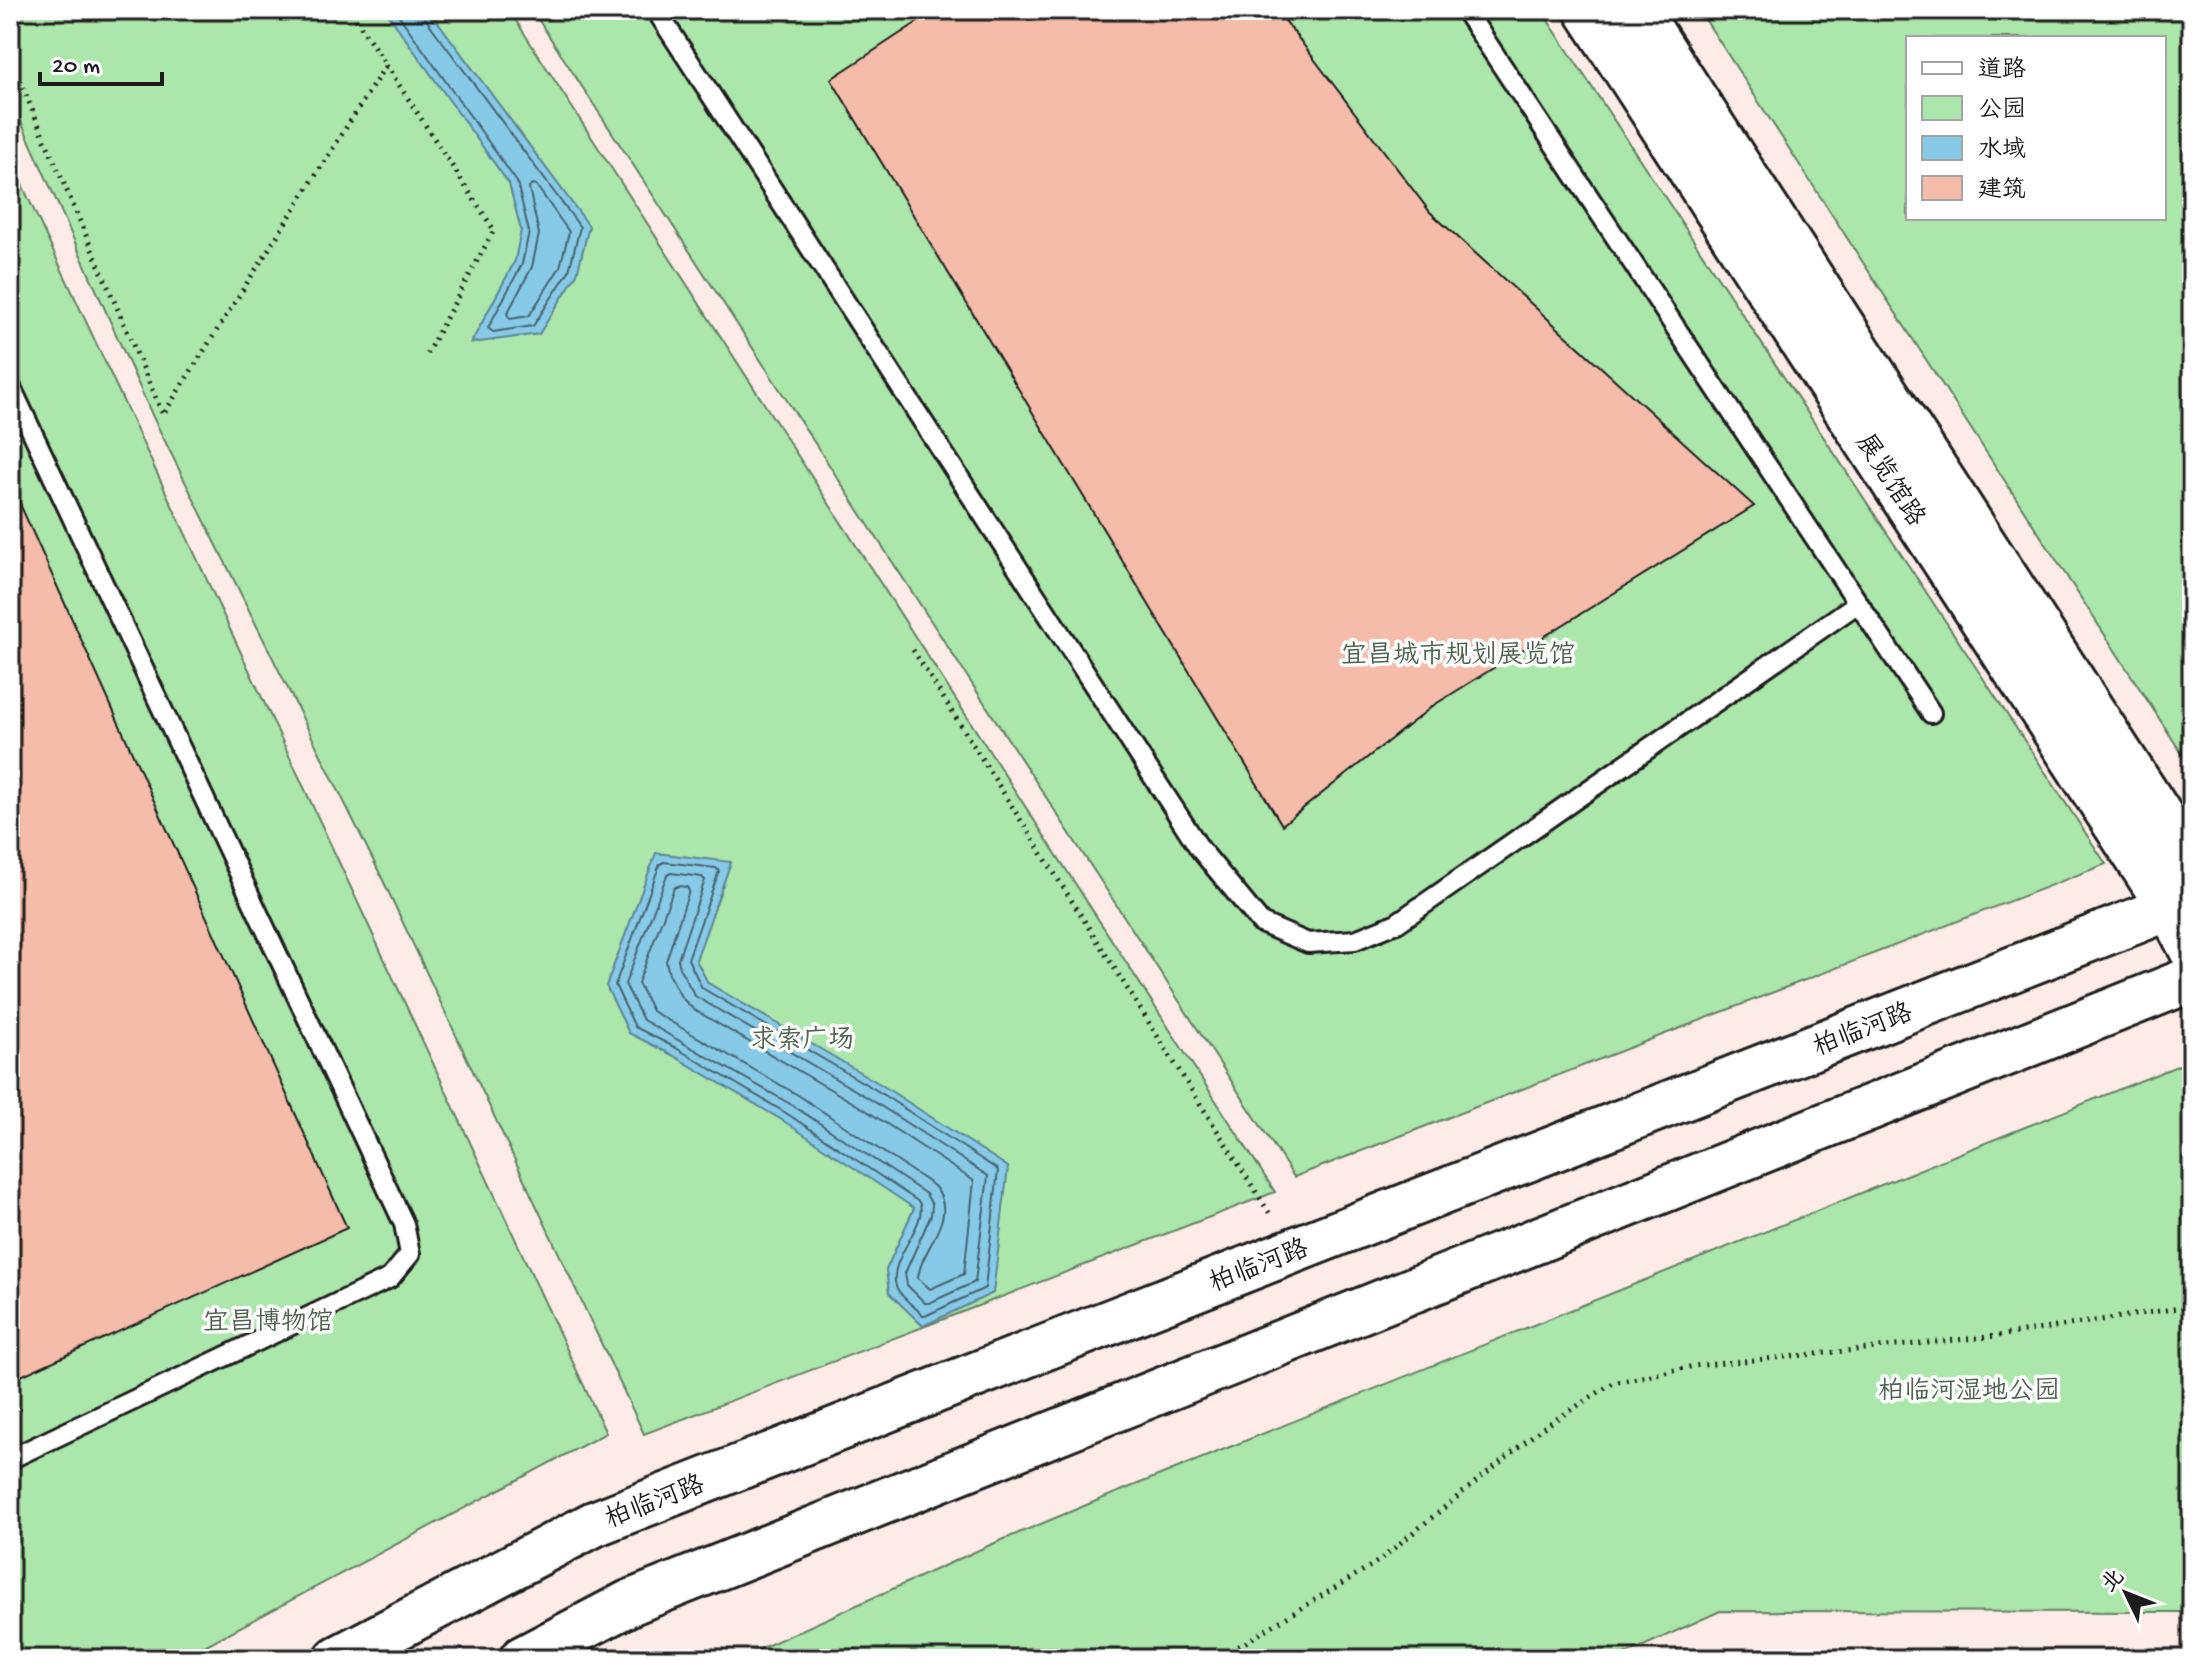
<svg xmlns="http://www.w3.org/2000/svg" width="2202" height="1669" viewBox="0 0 2202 1669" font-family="'Gochi Hand','LXGW WenKai TC',sans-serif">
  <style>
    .green { fill: #abe6ab; stroke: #648164; stroke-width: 2; fill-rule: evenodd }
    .water { fill: #87cae8; stroke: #5c8496; stroke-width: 2 }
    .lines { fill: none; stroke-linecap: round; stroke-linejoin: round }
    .shore { stroke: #47626e; stroke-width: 2 }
    .building { fill: #f5bcaa; stroke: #1c1c1c; stroke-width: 2 }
    .service-casing { stroke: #1c1c1c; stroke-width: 24 }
    .tertiary-casing { stroke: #1c1c1c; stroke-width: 50 }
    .primary-casing { stroke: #1c1c1c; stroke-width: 50 }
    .path { stroke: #1c1c1c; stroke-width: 5; stroke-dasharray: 2 6; stroke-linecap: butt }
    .service { stroke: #fff; stroke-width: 18 }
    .tertiary { stroke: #fff; stroke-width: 44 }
    .primary { stroke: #fff; stroke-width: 44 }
    .labels { text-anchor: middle; stroke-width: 7; stroke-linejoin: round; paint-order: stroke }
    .street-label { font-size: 26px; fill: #1c1c1c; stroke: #fff }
    .park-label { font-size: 26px; fill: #4e634e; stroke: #fff }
  </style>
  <rect width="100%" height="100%" fill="#fcebe6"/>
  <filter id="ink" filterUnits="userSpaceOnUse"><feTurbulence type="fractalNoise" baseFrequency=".0125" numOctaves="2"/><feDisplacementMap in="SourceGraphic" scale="16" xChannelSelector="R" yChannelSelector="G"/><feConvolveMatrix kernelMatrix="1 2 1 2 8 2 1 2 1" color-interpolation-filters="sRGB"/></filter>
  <g filter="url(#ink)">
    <g class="green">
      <path d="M10 10H509L1275 1192 644 1434 380 874 153 417 10 97Z"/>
      <path d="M532 10H1541L2106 864 1294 1177Z"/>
      <path d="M1699 10H2192V769ZM1908 38H2164V218H1908Z"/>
      <path d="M10 159 606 1433 180 1659H10Z"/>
      <path d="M2192 1060V1612L1720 1611 1615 1659H737L990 1545 1113 1494Z"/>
    </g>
    <g class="water">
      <path d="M385 10H429L589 226 577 274 539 334 471 343 515 261 521 230 509 184Z"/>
      <path d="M656 853 731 862 696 960 708 983 880 1084 1008 1167 993 1293 923 1326 889 1293 886 1270 914 1208 782 1120 672 1055 629 1033 606 986Z"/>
    </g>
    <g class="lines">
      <g class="shore">
        <path d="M395 10 517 182 529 232 522 264 488 328 493 332 533 326 569 271 580 227 425 18 423 10"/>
        <path d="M532 184 536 185 569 232 560 267 529 316 510 319 507 314 532 267 539 234 529 188Z"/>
        <path d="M664 862 716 868 719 871 688 959 702 988 876 1090 998 1170 985 1288 927 1315H923C915 1307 900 1297 896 1286 887 1259 930 1223 919 1202L786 1113 676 1048 635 1027 615 985 660 864Z"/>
        <path d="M671 873 702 877 705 880 678 959 680 969 695 996 870 1099 988 1176 975 1282 929 1303H925L907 1285 905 1273 931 1215 932 1205 926 1194 792 1105 643 1020 625 984 667 875Z"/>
        <path d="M678 886 687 887 689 891 666 961 669 974 681 997 693 1009 864 1109 974 1181 964 1274 930 1289 918 1278C921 1247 961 1217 934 1186L798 1095 652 1011 638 983 674 888Z"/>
      </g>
    </g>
    <g class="building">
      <path d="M936 10H1277L1430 212 1754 506 1434 705 1282 825 831 79Z"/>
      <path d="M10 482 347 1228 10 1381Z"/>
    </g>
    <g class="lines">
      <g class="service-casing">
        <g id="service">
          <path d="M656 10 1200 849 1261 923 1308 943 1355 940 1397 923 1858 603"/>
          <path d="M1465 10 1931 713"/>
          <path d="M10 385 404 1224 410 1254 390 1278 10 1459"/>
        </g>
      </g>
      <g class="tertiary-casing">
        <g id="tertiary">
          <path d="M1587 10 2170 908 2192 950"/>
          <path d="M1637 10 2192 865"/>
        </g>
      </g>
      <g class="primary-casing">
        <g id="primary">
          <path d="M337 1659 594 1524 2192 899"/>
          <path d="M522 1659 629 1603 2192 979"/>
        </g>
      </g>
      <g class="path">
        <path d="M10 12 25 10"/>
        <path d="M10 58 163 415 386 65 350 10"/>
        <path d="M386 65 494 230 425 357"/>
        <path d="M913 650 1270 1214"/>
        <path d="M1218 1659 1377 1562 1541 1429 1613 1383 1694 1366 1997 1336 2192 1306"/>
      </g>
      <use href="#service" class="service"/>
      <use href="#tertiary" class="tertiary"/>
      <use href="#primary" class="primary"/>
    </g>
  </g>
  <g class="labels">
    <g class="street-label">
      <text transform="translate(1892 479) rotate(57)" y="9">展览馆路</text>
      <text transform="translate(1862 1028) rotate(-21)" y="9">柏临河路</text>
      <text transform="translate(1258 1264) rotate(-21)" y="9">柏临河路</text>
      <text transform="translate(654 1500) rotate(-21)" y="9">柏临河路</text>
    </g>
    <g class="park-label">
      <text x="1458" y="662">宜昌城市规划展览馆</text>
      <text x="802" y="1047">求索广场</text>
      <text x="268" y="1329">宜昌博物馆</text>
      <text x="1969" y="1398">柏临河湿地公园</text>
    </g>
  </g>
  <rect width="2202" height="1669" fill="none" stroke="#fff" stroke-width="40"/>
  <rect x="20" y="20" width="2162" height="1629" fill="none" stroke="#1c1c1c" stroke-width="3" filter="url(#ink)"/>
  <rect x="1906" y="36" width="260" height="184" fill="#ffffff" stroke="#a4a4a4" stroke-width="2"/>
  <rect x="1922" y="62" width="40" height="12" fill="#ffffff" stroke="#a4a4a4" stroke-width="2"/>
  <text x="1978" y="76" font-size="24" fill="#1c1c1c">道路</text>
  <rect x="1922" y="96" width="40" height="24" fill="#abe6ab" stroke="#a4a4a4" stroke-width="2"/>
  <text x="1978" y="116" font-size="24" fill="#1c1c1c">公园</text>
  <rect x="1922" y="136" width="40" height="24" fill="#87cae8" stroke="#a4a4a4" stroke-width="2"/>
  <text x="1978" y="156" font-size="24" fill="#1c1c1c">水域</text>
  <rect x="1922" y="176" width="40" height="24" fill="#f5bcaa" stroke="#a4a4a4" stroke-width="2"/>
  <text x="1978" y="196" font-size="24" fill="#1c1c1c">建筑</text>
  <g transform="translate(2126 1593) rotate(313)" stroke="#ffffff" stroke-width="6" paint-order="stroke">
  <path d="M0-6L14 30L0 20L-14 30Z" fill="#1c1c1c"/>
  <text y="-12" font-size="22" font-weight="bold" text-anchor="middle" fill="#1c1c1c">北</text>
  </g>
  <path d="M40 72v12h122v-12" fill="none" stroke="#1c1c1c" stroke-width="4"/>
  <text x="52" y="72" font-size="24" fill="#1c1c1c" stroke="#ffffff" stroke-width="6" paint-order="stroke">20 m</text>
</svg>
